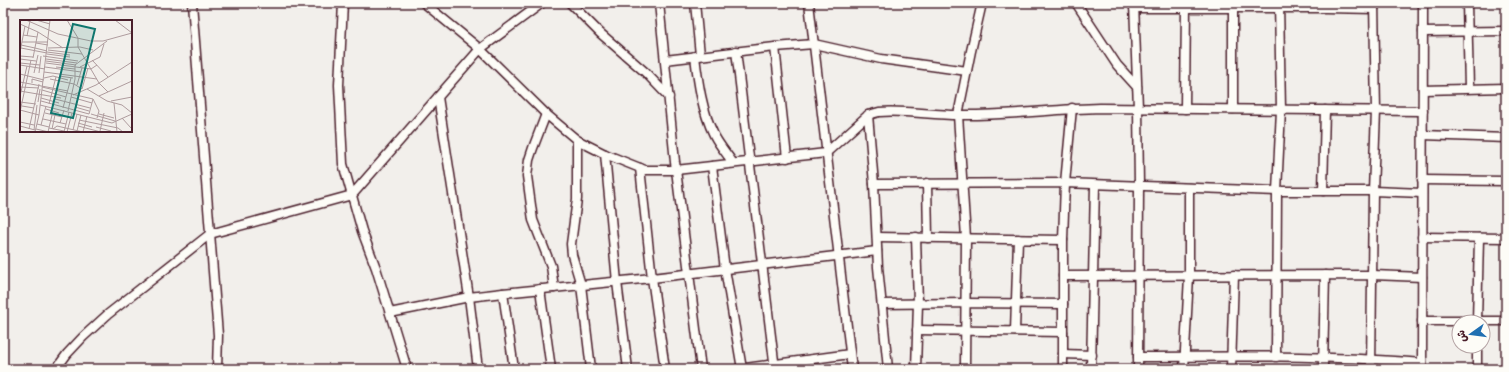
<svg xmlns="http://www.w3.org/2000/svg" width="1509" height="372" viewBox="0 0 1509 372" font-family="'Comic Neue','Playpen Sans Arabic',sans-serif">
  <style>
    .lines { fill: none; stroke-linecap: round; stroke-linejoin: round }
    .minor-casing { stroke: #4a1f2b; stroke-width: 11 }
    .minor { stroke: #fdfcf7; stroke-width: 8 }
    .inset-road { fill: none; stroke: #af9c9e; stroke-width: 1 }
    .view { fill: #0f766e; fill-opacity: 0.15; stroke: #0f766e; stroke-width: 2 }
    .inset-edge { fill: none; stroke: #4a1f2b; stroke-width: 2 }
  </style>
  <rect width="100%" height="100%" fill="#f2efeb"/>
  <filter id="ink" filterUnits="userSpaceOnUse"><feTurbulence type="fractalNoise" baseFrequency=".025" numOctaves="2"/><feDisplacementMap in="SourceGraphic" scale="8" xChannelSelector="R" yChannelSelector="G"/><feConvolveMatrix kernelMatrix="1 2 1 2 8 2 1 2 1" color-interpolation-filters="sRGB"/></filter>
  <g filter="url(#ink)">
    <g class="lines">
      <g class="minor-casing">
        <g id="minor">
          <path d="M192 3 218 335 217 369"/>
          <path d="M343 3 339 85 343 164 362 231 376 268 407 369"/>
          <path d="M424 3 480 49 546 114 577 140 605 154 645 170H676L826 153 868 115 879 112C905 110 931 115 958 115 1005 116 1053 109 1100 108L1423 111"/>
          <path d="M570 3 600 33 645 72 669 97"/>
          <path d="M659 3 675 162 701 369"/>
          <path d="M695 3 700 55"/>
          <path d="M809 3 852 369"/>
          <path d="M1076 3 1117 65 1137 87"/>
          <path d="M1134 3 1138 108 1139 186 1138 369"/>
          <path d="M1467 3 1469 88"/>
          <path d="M1134 8H1326L1374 9"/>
          <path d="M1233 8V109"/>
          <path d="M1423 32 1506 31"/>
          <path d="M775 47 787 158"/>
          <path d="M736 51 775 369"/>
          <path d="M695 56C698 82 702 111 714 135 719 145 727 154 733 163"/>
          <path d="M665 60 775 47 814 44 881 59 967 71"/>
          <path d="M1423 90 1506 88"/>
          <path d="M438 97 469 297 478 369"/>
          <path d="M1185 109 1186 4"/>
          <path d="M546 114 533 148 529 160 527 176 533 220 551 266 554 288"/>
          <path d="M868 115 874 184 878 267 888 369"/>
          <path d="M1423 135 1506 138"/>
          <path d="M577 140V199L571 244 572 255 581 285 591 369"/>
          <path d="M605 154 617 282 628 369"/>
          <path d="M712 166 725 269 742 369"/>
          <path d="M640 168 652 278 665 369"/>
          <path d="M1422 180 1506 181"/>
          <path d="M927 183 928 238"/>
          <path d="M874 184 1065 183 1277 191H1373L1422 193"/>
          <path d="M1323 191 1325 110"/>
          <path d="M877 237 1063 240"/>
          <path d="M1422 237 1506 238"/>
          <path d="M1063 276 1373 275 1422 277"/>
          <path d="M540 289 551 369"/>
          <path d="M503 293 514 369"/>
          <path d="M882 304 966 303 1063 304"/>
          <path d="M390 313 469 297 503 293 652 278 877 251"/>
          <path d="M1422 321H1506"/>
          <path d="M1477 322 1479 238"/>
          <path d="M917 330 1063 332"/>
          <path d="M1015 331 1018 239"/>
          <path d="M1063 354 1092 355"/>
          <path d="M1138 357C1233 356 1328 355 1422 363"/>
          <path d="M1276 357 1277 191 1281 110 1279 3"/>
          <path d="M56 369 67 354 83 337 107 315 210 234 352 195 480 49 542 3"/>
          <path d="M738 369 850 354"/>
          <path d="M916 369 918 303 916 237"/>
          <path d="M965 369 966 238 958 115 971 51 982 3"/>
          <path d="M1063 369V240L1065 183 1072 108"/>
          <path d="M1091 369 1095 185"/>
          <path d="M1184 369 1189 276V188"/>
          <path d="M1231 369 1234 275"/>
          <path d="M1323 369 1325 275"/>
          <path d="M1371 369 1373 191 1376 111 1374 3"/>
          <path d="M1422 369 1423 3"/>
          <path d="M1477 369V346"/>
        </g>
      </g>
      <use href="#minor" class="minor"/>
    </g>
  </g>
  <g transform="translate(20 20)">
    <rect width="112" height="112" fill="#f2efeb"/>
    <path class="inset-road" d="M6 0 38 14 71 21H83L112 13M16 0 30 4M47 0 58 18V27L79 63 88 72M95 0 112 13M0 4 18 12 43 28M3 15 17 17M7 16 10 1M2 22H28M16 23 28 25M1 25 15 28M1 28 27 33M15 28 27 31M28 28 60 27 73 30M28 30 62 34M0 32 5 6M27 32 50 35M27 34 50 37M0 36 13 37M23 36 58 41M13 38 18 12M0 39 16 41M26 39 57 43M72 40 88 57M26 41 56 45M0 43 20 45M26 43 71 49 77 45M0 45 25 49M25 47 61 52M36 47 55 49M60 47 80 37 84 24M24 52 77 59M14 53 18 35M19 53 21 36M0 54 24 60M39 56 53 58M24 58 33 56 48 60M30 59 54 64 62 69M0 62 48 71M12 63V59L23 62M57 65 62 48M0 67 19 68M22 67 73 79M62 69 68 48M67 69 87 81 102 85 112 93M22 70 46 77M0 71 41 78M53 75 76 65 112 42M0 76 7 46M79 76 112 61M51 77 72 83M21 78 39 83M35 79 70 88M73 79 79 91 77 98M21 81 69 94M91 81 112 77M0 82 16 84M18 82 20 69M94 83 97 112M29 84 36 57M20 85 92 103 112 94M2 86 14 88M55 87 69 91M43 88 51 58M26 89 39 93M0 90 19 95M48 91 55 59V45L87 21M0 92 11 40M25 93 42 97M69 94 73 79M71 94 95 101M79 94 94 98M102 98 111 108M23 99 46 104M59 100 98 108 103 112M0 102 14 105M40 103 44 90M58 103 72 107M17 104 29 107M21 105 26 86M0 106 15 110M58 106 81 112M76 107 91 111M29 108 44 111M9 109 19 64M16 109 29 112M32 109 35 95M33 109 37 106 63 112M14 110 17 85M53 110 57 94M57 111 61 95M80 111 84 93M15 112 19 95 30 0M28 112 32 95M44 112 49 92M47 112 52 93M63 112 67 96"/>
    <path class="view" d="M53 4 75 9 53 98 31 93Z"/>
    <rect width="112" height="112" class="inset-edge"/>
  </g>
  <rect width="1509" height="372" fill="none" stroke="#fdfcf7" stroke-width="16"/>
  <rect x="8" y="8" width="1493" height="356" fill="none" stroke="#4a1f2b" stroke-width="1.5" filter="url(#ink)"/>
  <g transform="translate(1471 334) rotate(256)"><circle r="19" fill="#fdfcf7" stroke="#b5a4a5"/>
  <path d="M0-3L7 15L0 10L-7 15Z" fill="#1f6fb2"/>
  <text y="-6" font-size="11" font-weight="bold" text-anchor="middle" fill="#4a1f2b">ش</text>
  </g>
</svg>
